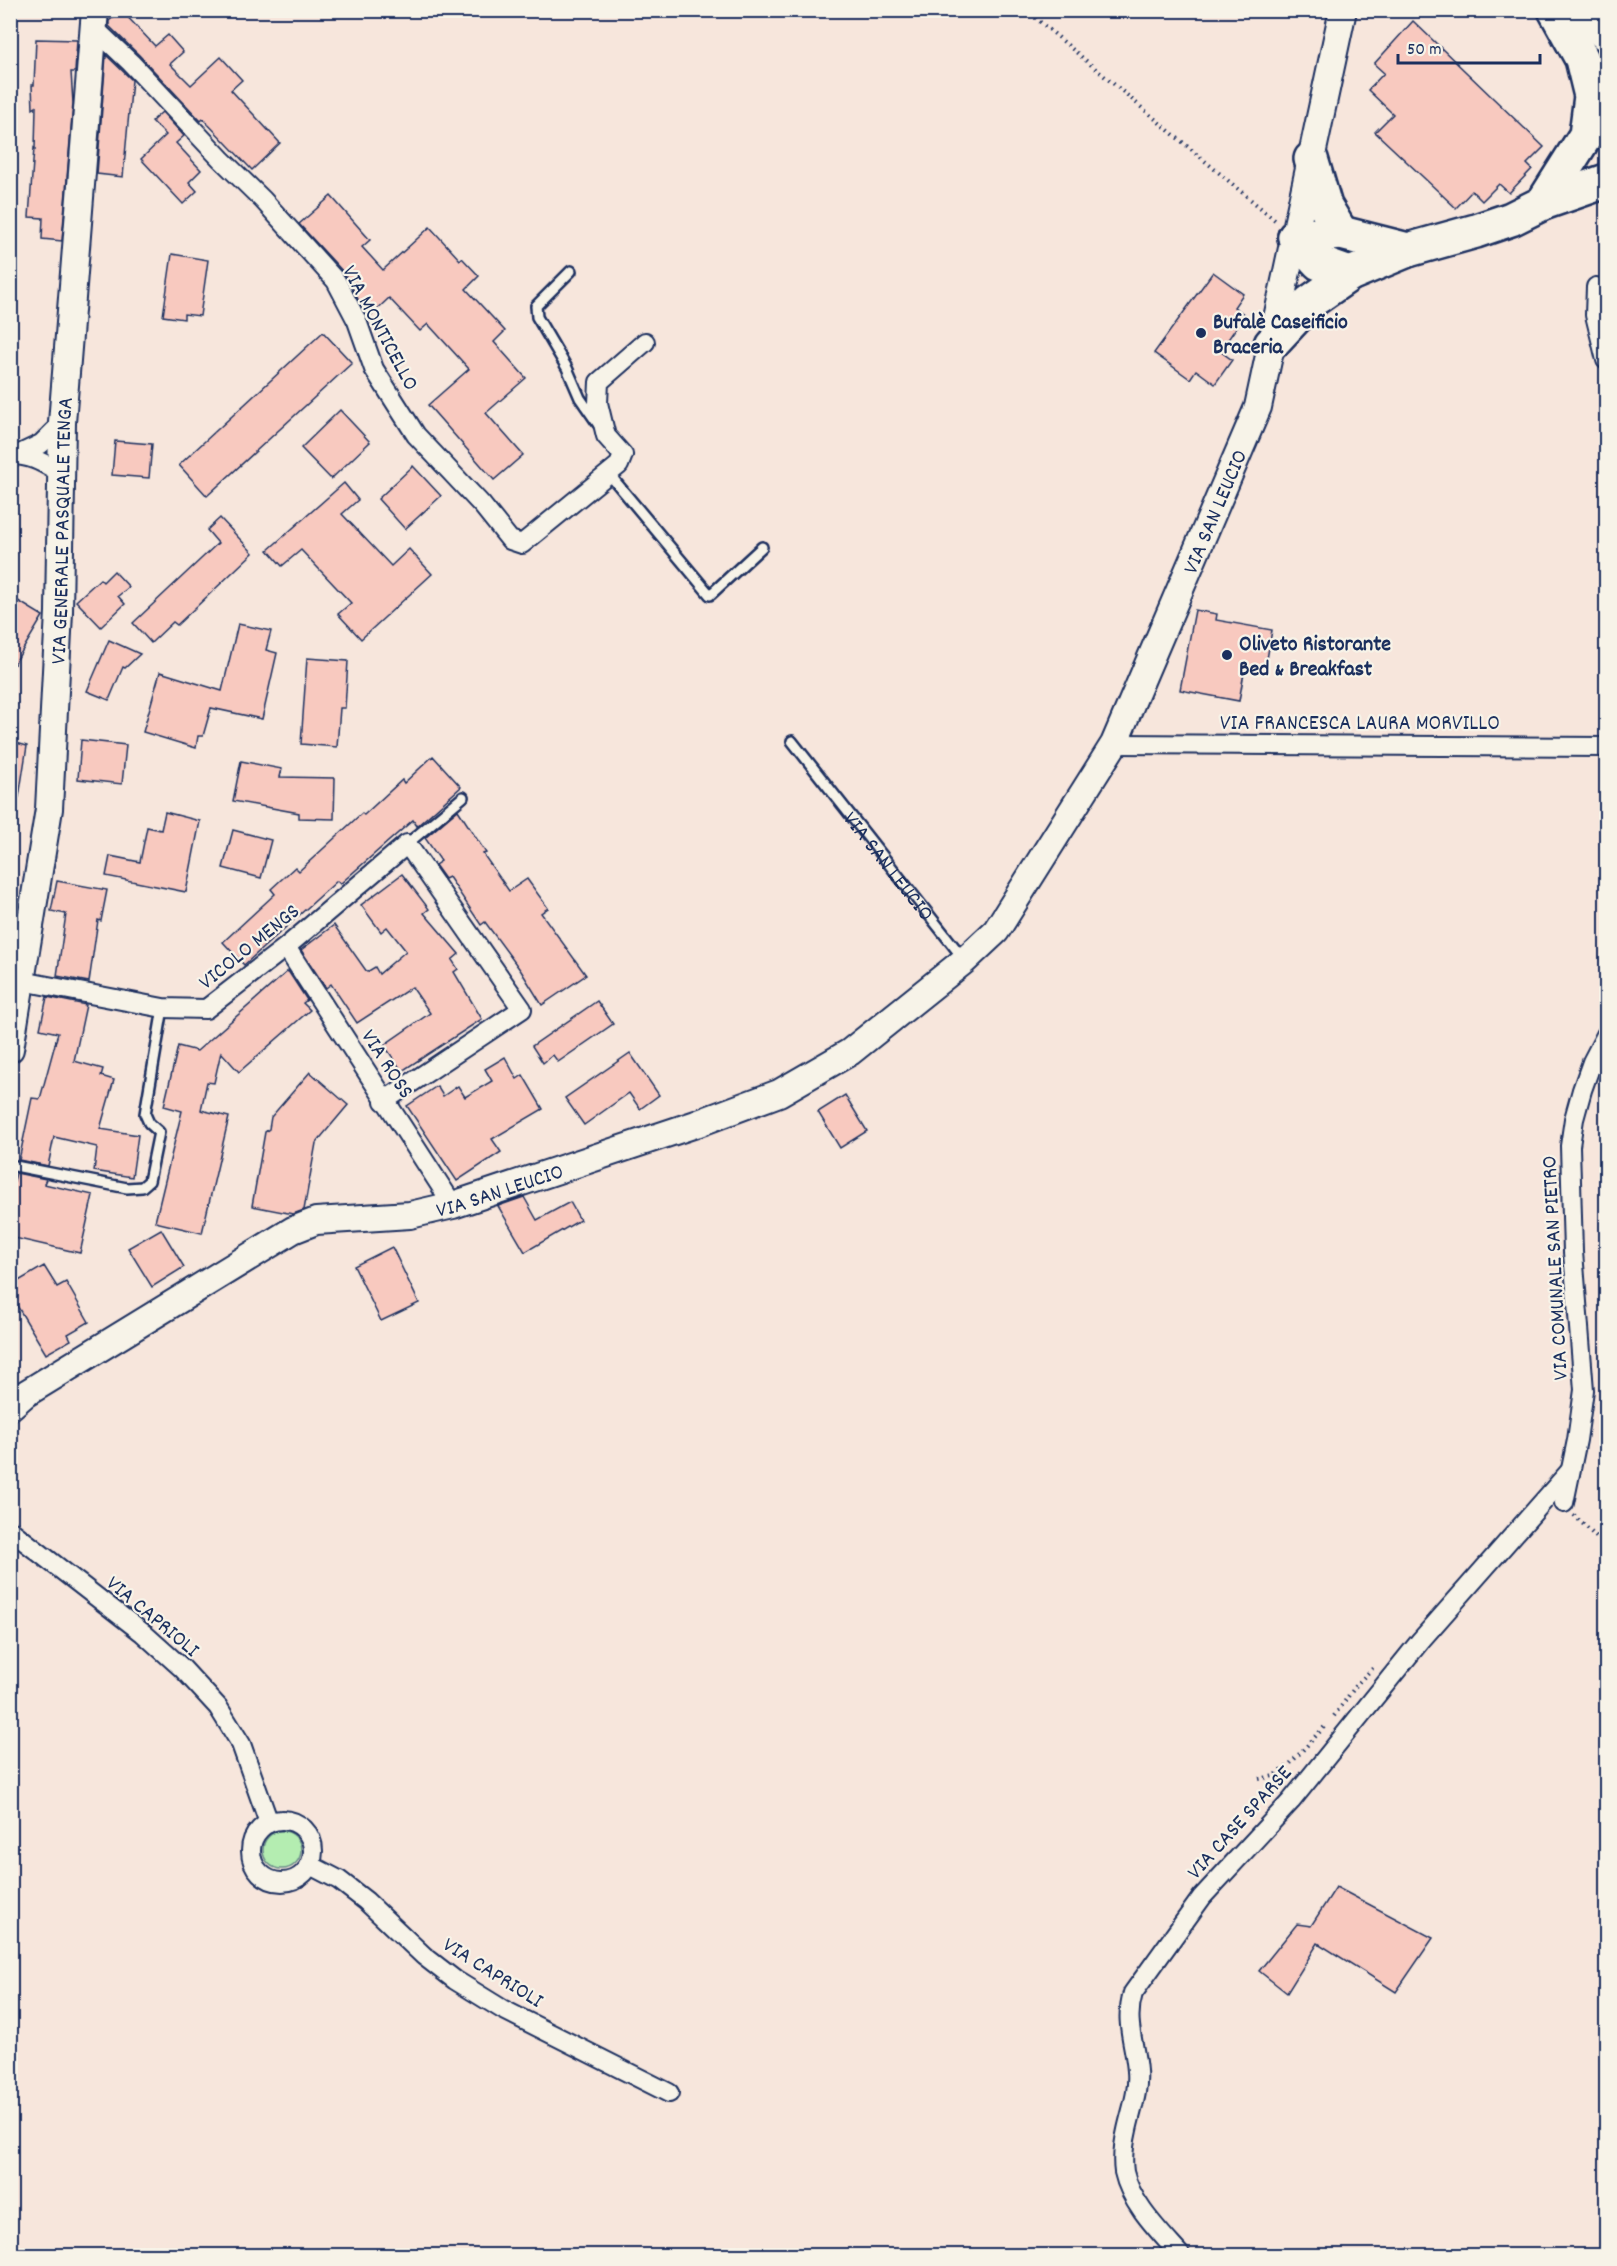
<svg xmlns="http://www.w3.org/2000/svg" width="1617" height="2266" viewBox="0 0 1617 2266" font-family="Dekko,sans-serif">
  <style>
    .green { fill: #b4edb1; stroke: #688e88; stroke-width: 1.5 }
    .building { fill: #f8c9bf; stroke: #1b2f5e; stroke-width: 1.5 }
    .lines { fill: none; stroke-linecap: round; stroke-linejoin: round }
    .lane-casing { stroke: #1b2f5e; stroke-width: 14 }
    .street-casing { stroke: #1b2f5e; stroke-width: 22 }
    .secondary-casing { stroke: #1b2f5e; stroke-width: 30 }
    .highway-casing { stroke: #1b2f5e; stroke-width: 38 }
    .path { stroke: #1b2f5e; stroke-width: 4; stroke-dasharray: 1.5 4.5; stroke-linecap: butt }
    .lane { stroke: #f7f3e8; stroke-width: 9 }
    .street { stroke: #f7f3e8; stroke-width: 18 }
    .secondary { stroke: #f7f3e8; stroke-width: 26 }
    .highway { stroke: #f7f3e8; stroke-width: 33 }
    .poi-dot { fill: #1b2f5e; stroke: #f7f3e8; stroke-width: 2 }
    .labels { text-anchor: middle; stroke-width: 4.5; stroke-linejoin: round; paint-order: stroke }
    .poi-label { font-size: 22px; font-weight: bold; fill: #1b2f5e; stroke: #f7f3e8; text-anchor: start }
    .street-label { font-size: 22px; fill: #1b2f5e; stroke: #f7f3e8 }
  </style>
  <rect width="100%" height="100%" fill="#f7e6dc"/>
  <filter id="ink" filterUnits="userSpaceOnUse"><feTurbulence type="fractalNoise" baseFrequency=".0167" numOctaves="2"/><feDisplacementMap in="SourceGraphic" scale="12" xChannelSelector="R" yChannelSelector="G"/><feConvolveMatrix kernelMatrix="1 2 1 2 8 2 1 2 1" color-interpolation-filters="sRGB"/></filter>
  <g filter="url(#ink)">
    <circle class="green" cx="282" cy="1850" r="19"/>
    <g class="building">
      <path d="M121 10 155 46 168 35 183 52 170 64 191 85 221 57 242 80 231 90 280 143 252 170 203 119 201 121 139 55 109 26V21Z"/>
      <path d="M1413 21 1544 147 1527 164 1532 169 1509 193 1499 184 1482 201 1472 191 1456 208 1375 132 1393 114 1368 90 1384 73 1374 64Z"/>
      <path d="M36 39 77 40 75 72H71L73 103 62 241 42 239 43 218 29 217 34 148 35 149 36 107 33 109 32 85H34Z"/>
      <path d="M106 55 132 80 123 177 97 174Z"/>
      <path d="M162 112 184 136 176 143 201 170 189 182 197 191 183 204 141 159 166 135 152 121Z"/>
      <path d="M331 196 370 240 362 247 383 270 430 227 460 260 462 258 479 276 466 289 505 331 494 342 526 378 486 413 523 455 494 480 428 405 469 369 428 324 420 331 389 298 371 315 360 303 345 274 299 224Z"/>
      <path d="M172 254 208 260 200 316 184 314V319L163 316Z"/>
      <path d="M1213 272 1243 294 1234 307 1245 315 1220 351 1232 360 1215 384 1196 370 1190 379 1154 353Z"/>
      <path d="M323 332 352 363 207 496 179 465Z"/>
      <path d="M340 410 370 442 331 479 301 448Z"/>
      <path d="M115 441 152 444 149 478 112 475Z"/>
      <path d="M413 466 441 496 405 529 378 499Z"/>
      <path d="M344 483 358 500 342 514 391 566 409 549 432 574 361 639 338 614 351 603 301 550 282 566 268 550Z"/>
      <path d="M220 518 253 553 177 625 173 622 151 643 133 623 218 543 207 530Z"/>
      <path d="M114 571 129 587 118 596 125 604 101 627 76 601 100 579 103 582Z"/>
      <path d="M10 596 43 616 10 671Z"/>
      <path d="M1195 610 1217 614 1216 620 1272 630 1265 671 1245 667 1239 701 1180 690Z"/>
      <path d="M238 624 271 631 266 650 277 653 262 719 211 708 203 736H198L196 748 143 732 160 672 222 691Z"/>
      <path d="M109 640 140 654 125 668 123 667 109 700 87 691Z"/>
      <path d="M307 658 348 661 345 708H340L337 747 301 744Z"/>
      <path d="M81 740 126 745 122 784 78 779Z"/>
      <path d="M10 741 27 746 19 797H10Z"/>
      <path d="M433 756 461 787 417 826 413 820 340 884 337 881 244 965 223 942 275 894 271 889 295 867 299 871 362 813 364 815 402 780 404 783Z"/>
      <path d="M241 761 282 769 280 777 335 778 334 819 299 818V813L233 801Z"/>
      <path d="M458 810 486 853 483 854 509 891 527 879 548 908 541 913 586 975 542 1005 521 971 485 922 481 925 449 877 445 879 435 865 441 861 425 838Z"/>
      <path d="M165 812 200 821 186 892 106 876 110 856 140 862 147 827 161 830Z"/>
      <path d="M233 830 271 840 261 878 223 868Z"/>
      <path d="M402 874 429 909 424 913 459 954 452 960 458 969 454 972 482 1019 402 1071 384 1045 430 1013 412 987 357 1023 331 984 326 988 301 950 334 925 367 972 375 967 379 974 406 951 387 927 381 932 361 905Z"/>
      <path d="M57 881 107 890 101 921 98 920 89 982 57 976 66 914 51 911Z"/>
      <path d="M288 971 307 1000 303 1003 310 1010 239 1072 221 1052 214 1083 207 1082 201 1110 229 1117 202 1233 155 1222 182 1111 164 1106 178 1046 197 1051Z"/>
      <path d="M47 997 86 1005 74 1061 103 1069 101 1076 114 1080 100 1129 138 1135 132 1177 94 1171 97 1147 54 1137 48 1166 19 1160 32 1098 40 1099 58 1033 40 1029Z"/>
      <path d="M597 1001 613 1024 558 1062 553 1055 543 1063 532 1046Z"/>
      <path d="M630 1053 659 1095 640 1109 629 1093 584 1125 565 1098Z"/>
      <path d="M505 1057 517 1079 523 1075 543 1109 492 1139 501 1152 457 1181 407 1106 437 1086 443 1096 458 1086 465 1097 492 1081 485 1069Z"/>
      <path d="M310 1072 348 1105 316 1143 304 1210 293 1214 252 1206 265 1132 269 1129 271 1117Z"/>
      <path d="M845 1095 867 1131 840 1148 818 1112Z"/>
      <path d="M16 1173 46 1179 44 1184 93 1195 80 1253 10 1237V1196Z"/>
      <path d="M524 1197 537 1220 570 1202 580 1220 525 1252 498 1206Z"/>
      <path d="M161 1229 184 1267 152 1287 128 1248Z"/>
      <path d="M392 1247 419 1303 381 1321 354 1266Z"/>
      <path d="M44 1266 57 1287 66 1282 89 1322 68 1334 71 1340 46 1354 10 1294V1286Z"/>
      <path d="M1336 1887 1433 1938 1396 1992 1318 1943 1287 1993 1259 1971 1297 1924 1311 1926Z"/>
    </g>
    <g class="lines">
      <g class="lane-casing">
        <g id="lane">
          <path d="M571 271 536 306 537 317 567 368 580 398 598 424"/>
          <path d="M609 474 710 595 762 547"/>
          <path id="s1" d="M792 741 963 958"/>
          <path d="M407 844 463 797"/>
          <path d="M10 1165 127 1188 142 1187 149 1181 159 1132 149 1123 145 1114 163 1008"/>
        </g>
      </g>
      <g class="street-casing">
        <g id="street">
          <path d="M93 27 131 63 221 159 263 200 336 281 357 321 374 369 416 435 482 505 510 540 522 544 619 465 623 455 606 436 598 403 599 382 645 342"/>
          <path d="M1596 287 1595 315 1606 360"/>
          <path d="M20 454 41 444 62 423"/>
          <path d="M10 455C30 454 45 464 61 473"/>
          <path d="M1114 744 1606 747"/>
          <path d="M286 947 453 1205"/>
          <path d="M14 973 22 981 163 1008 206 1009 286 947 407 844 522 1009 384 1101"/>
          <path d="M1564 1503 1577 1440 1584 1390 1573 1252 1570 1146 1574 1119 1582 1090 1592 1062 1606 1035"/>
          <path d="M10 1530 143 1633 182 1668 218 1707 241 1744 269 1823"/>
          <circle cx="282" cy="1851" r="31"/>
          <path d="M310 1865 339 1880 366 1901 424 1956 455 1980 502 2009 669 2093"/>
          <path d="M1181 2256C1160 2232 1131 2204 1124 2172 1122 2158 1124 2143 1127 2130 1131 2111 1139 2091 1137 2071 1135 2043 1124 2022 1133 1993L1202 1897 1291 1801 1421 1640 1570 1471"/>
        </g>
      </g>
      <g class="secondary-casing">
        <g id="secondary">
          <path id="s2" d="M10 1049 49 809 59 612 62 423 95 10"/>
          <path id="s3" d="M10 1407 25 1394 293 1230 316 1221 410 1215 453 1205 696 1124 779 1093 850 1052 965 960 996 931 1114 744 1258 407 1343 10"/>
        </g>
      </g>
      <g class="highway-casing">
        <g id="highway">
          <path d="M1580 10 1606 34"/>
          <path d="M1311 159 1325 206 1341 233"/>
          <path d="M1543 203 1586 135 1591 96 1582 59 1555 10"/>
          <path d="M1295 237 1341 233 1408 250"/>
          <path d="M1295 237 1319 263 1350 274"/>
          <path d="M1271 344 1310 302 1350 274 1408 250 1476 231 1511 219 1543 203 1606 181"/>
        </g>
      </g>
      <g class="path">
        <path d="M1026 10 1276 221"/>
        <path d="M1574 1515 1606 1547"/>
        <path d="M1334 1716 1358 1683 1373 1668"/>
        <path d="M1259 1779 1274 1776 1288 1766 1327 1724"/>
      </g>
      <use href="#lane" class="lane"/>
      <use href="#street" class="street"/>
      <use href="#secondary" class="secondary"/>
      <use href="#highway" class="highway"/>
    </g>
  </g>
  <g class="poi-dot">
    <circle cx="1201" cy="333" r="6"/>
    <circle cx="1227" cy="655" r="6"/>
  </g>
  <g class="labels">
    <g class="poi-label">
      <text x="1213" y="328">Bufalè Caseificio<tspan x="1213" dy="25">Braceria</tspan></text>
      <text x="1239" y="650">Oliveto Ristorante<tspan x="1239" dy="25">Bed &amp; Breakfast</tspan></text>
    </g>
    <g class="street-label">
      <text transform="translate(382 327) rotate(62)" y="8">VIA MONTICELLO</text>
      <text dy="8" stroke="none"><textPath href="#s3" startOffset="1588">VIA SAN LEUCIO</textPath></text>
      <text dy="8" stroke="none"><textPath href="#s2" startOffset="522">VIA GENERALE PASQUALE TENGA</textPath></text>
      <text x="1360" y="729">VIA FRANCESCA LAURA MORVILLO</text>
      <text dy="8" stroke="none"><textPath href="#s1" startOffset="158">VIA SAN LEUCIO</textPath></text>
      <text transform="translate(248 945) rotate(-39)" y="8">VICOLO MENGS</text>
      <text transform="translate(389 1063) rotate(57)" y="8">VIA ROSS</text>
      <text dy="8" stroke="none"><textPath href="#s3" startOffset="546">VIA SAN LEUCIO</textPath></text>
      <text transform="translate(1553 1268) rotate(-93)" y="8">VIA COMUNALE SAN PIETRO</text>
      <text transform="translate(154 1615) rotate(40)" y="8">VIA CAPRIOLI</text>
      <text transform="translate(1238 1821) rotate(-48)" y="8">VIA CASE SPARSE</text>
      <text transform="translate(494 1971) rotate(32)" y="8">VIA CAPRIOLI</text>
    </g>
  </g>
  <rect width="1617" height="2266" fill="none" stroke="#f7f3e8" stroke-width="36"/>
  <rect x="18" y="18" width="1581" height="2230" fill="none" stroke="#1b2f5e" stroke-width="2" filter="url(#ink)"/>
  <path d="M1398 54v9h142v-9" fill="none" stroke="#1b2f5e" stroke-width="3"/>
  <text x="1407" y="54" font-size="18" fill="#1b2f5e" stroke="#f7f3e8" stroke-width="4.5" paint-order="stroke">50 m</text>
</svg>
